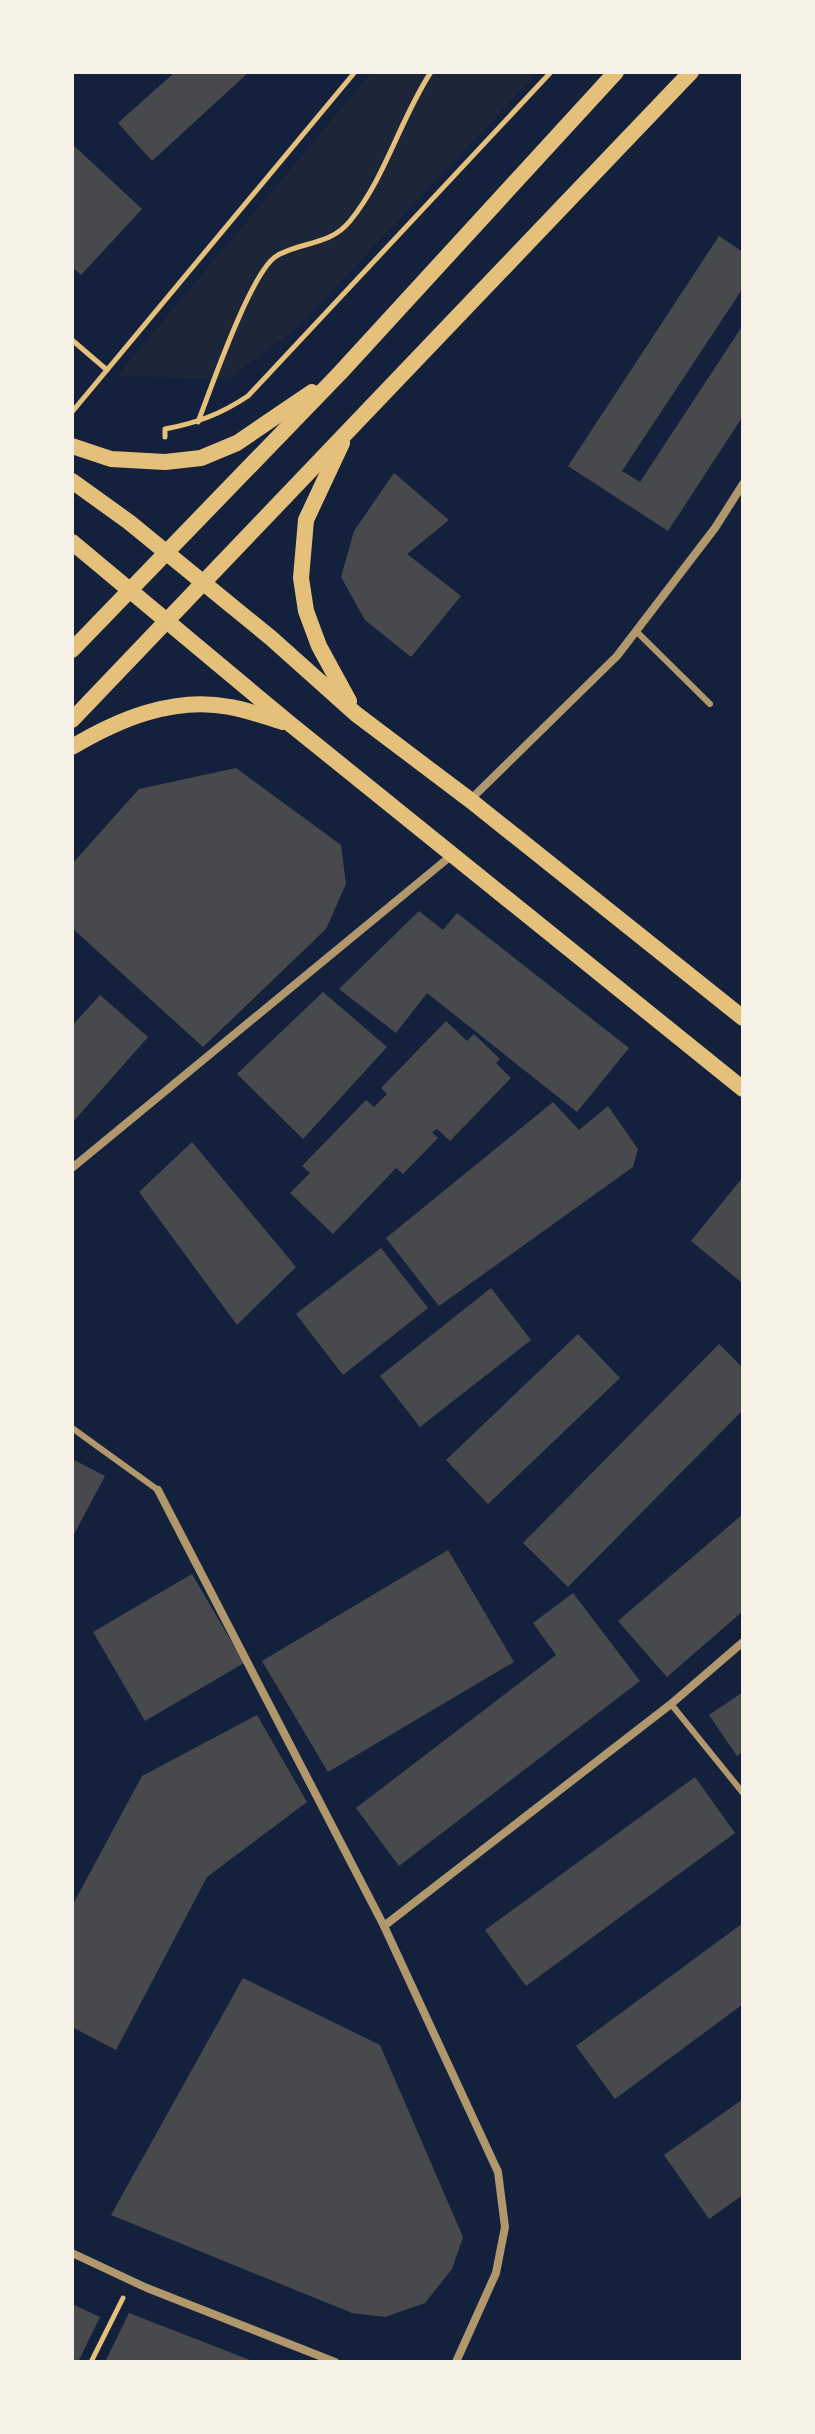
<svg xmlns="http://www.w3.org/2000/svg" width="815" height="2434" viewBox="0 0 815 2434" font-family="'IBM Plex Sans',sans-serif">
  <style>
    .green { fill: #1d2539 }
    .building { fill: #48494c }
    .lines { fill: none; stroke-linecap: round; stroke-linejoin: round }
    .path { stroke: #e5c07b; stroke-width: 5 }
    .service { stroke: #b1986c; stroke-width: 6 }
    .minor { stroke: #b1986c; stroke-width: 8 }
    .secondary { stroke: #e5c07b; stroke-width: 16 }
  </style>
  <rect width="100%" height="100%" fill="#14213d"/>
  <path class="green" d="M372 72H538L296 329 228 379 117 376Z"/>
  <g class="building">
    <path d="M175 72H249L152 161 118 123Z"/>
    <path d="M72 144 142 209 81 275 72 267Z"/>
    <path d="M719 236 743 252V288L622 471 640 482 743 325V416L668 531 568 466Z"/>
    <path d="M394 473 449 520 407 554 461 596 411 657 365 620 341 577 354 531Z"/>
    <path d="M236 768 341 845 346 884 326 929 203 1047 72 928V864L139 789Z"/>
    <path d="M419 911 443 930 457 913 629 1048 577 1112 427 993 396 1033 339 989Z"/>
    <path d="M323 992 387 1047 303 1139 237 1074Z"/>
    <path d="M100 995 148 1037 72 1123V1026Z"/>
    <path d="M446 1021 467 1041 474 1034 500 1059 496 1063 511 1078 450 1141 437 1129 432 1132 438 1138 403 1174 396 1168 333 1234 290 1193 310 1173 302 1166 366 1100 374 1107 387 1094 381 1088Z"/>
    <path d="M553 1102 579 1130 608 1106 638 1149 633 1167 439 1306 386 1238Z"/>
    <path d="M192 1142 296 1267 237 1325 139 1192Z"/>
    <path d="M743 1177V1280L741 1282 691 1241Z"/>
    <path d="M381 1248 428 1308 343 1375 296 1314Z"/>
    <path d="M491 1288 531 1340 420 1427 380 1376Z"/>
    <path d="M578 1334 620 1378 488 1504 446 1460Z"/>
    <path d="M719 1344 743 1368V1410L568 1587 523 1543Z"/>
    <path d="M72 1459 105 1476 72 1538Z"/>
    <path d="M743 1514V1611L667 1677 618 1621Z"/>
    <path d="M448 1550 514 1662 328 1772 262 1661Z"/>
    <path d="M192 1574 244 1663 145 1721 93 1632Z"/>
    <path d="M573 1593 640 1681 399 1866 356 1808 556 1655 533 1623Z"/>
    <path d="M743 1692V1752L737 1756 709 1715Z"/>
    <path d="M257 1715 307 1802 207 1877 116 2050 72 2027V1906L142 1776Z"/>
    <path d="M695 1777 735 1833 526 1986 485 1930Z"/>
    <path d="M743 1923V2004L615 2099 576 2046Z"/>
    <path d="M243 1978 380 2045 463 2237 452 2269 425 2303 385 2317 352 2313 111 2215Z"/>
    <path d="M743 2099V2195L709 2219 664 2155Z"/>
    <path d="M72 2304 100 2317 78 2362H72Z"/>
    <path d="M129 2313 255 2362H105Z"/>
  </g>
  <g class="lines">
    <g class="path">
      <path d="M72 340 107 370"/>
      <path d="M72 412 355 72"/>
      <path d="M198 422C211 388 250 275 275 257 299 241 329 247 350 221 386 177 400 119 431 72"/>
      <path d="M165 437V429C197 423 221 414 248 396L551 72"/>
      <path d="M91 2362 123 2298"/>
    </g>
    <g class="service">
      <path d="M636 631 710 704"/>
      <path d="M72 1428 158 1490"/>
      <path d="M671 1704 743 1793"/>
    </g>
    <g class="minor">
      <path d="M470 800 617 656 715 528 743 484"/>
      <path d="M72 1168 452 855"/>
      <path d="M158 1490 384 1926 498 2172 505 2227 496 2273 456 2362"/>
      <path d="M384 1926 671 1704 743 1642"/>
      <path d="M72 2253 147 2288 335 2362"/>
    </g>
    <g class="secondary">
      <path d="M342 443 306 520 301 578 306 611 319 646 349 701"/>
      <path d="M72 446 111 459 165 462 201 458 237 443 312 392"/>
      <path d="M72 481 129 522 271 638 356 714 470 800 743 1018"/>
      <path d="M72 542 289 723 743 1089"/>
      <path d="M72 650 340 373 616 72"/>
      <path d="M72 720 691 72"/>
      <path d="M72 747C119 719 174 696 230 707 248 710 266 717 283 722"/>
    </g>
  </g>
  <rect width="815" height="2434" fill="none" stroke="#f6f1e7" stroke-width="148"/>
</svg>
